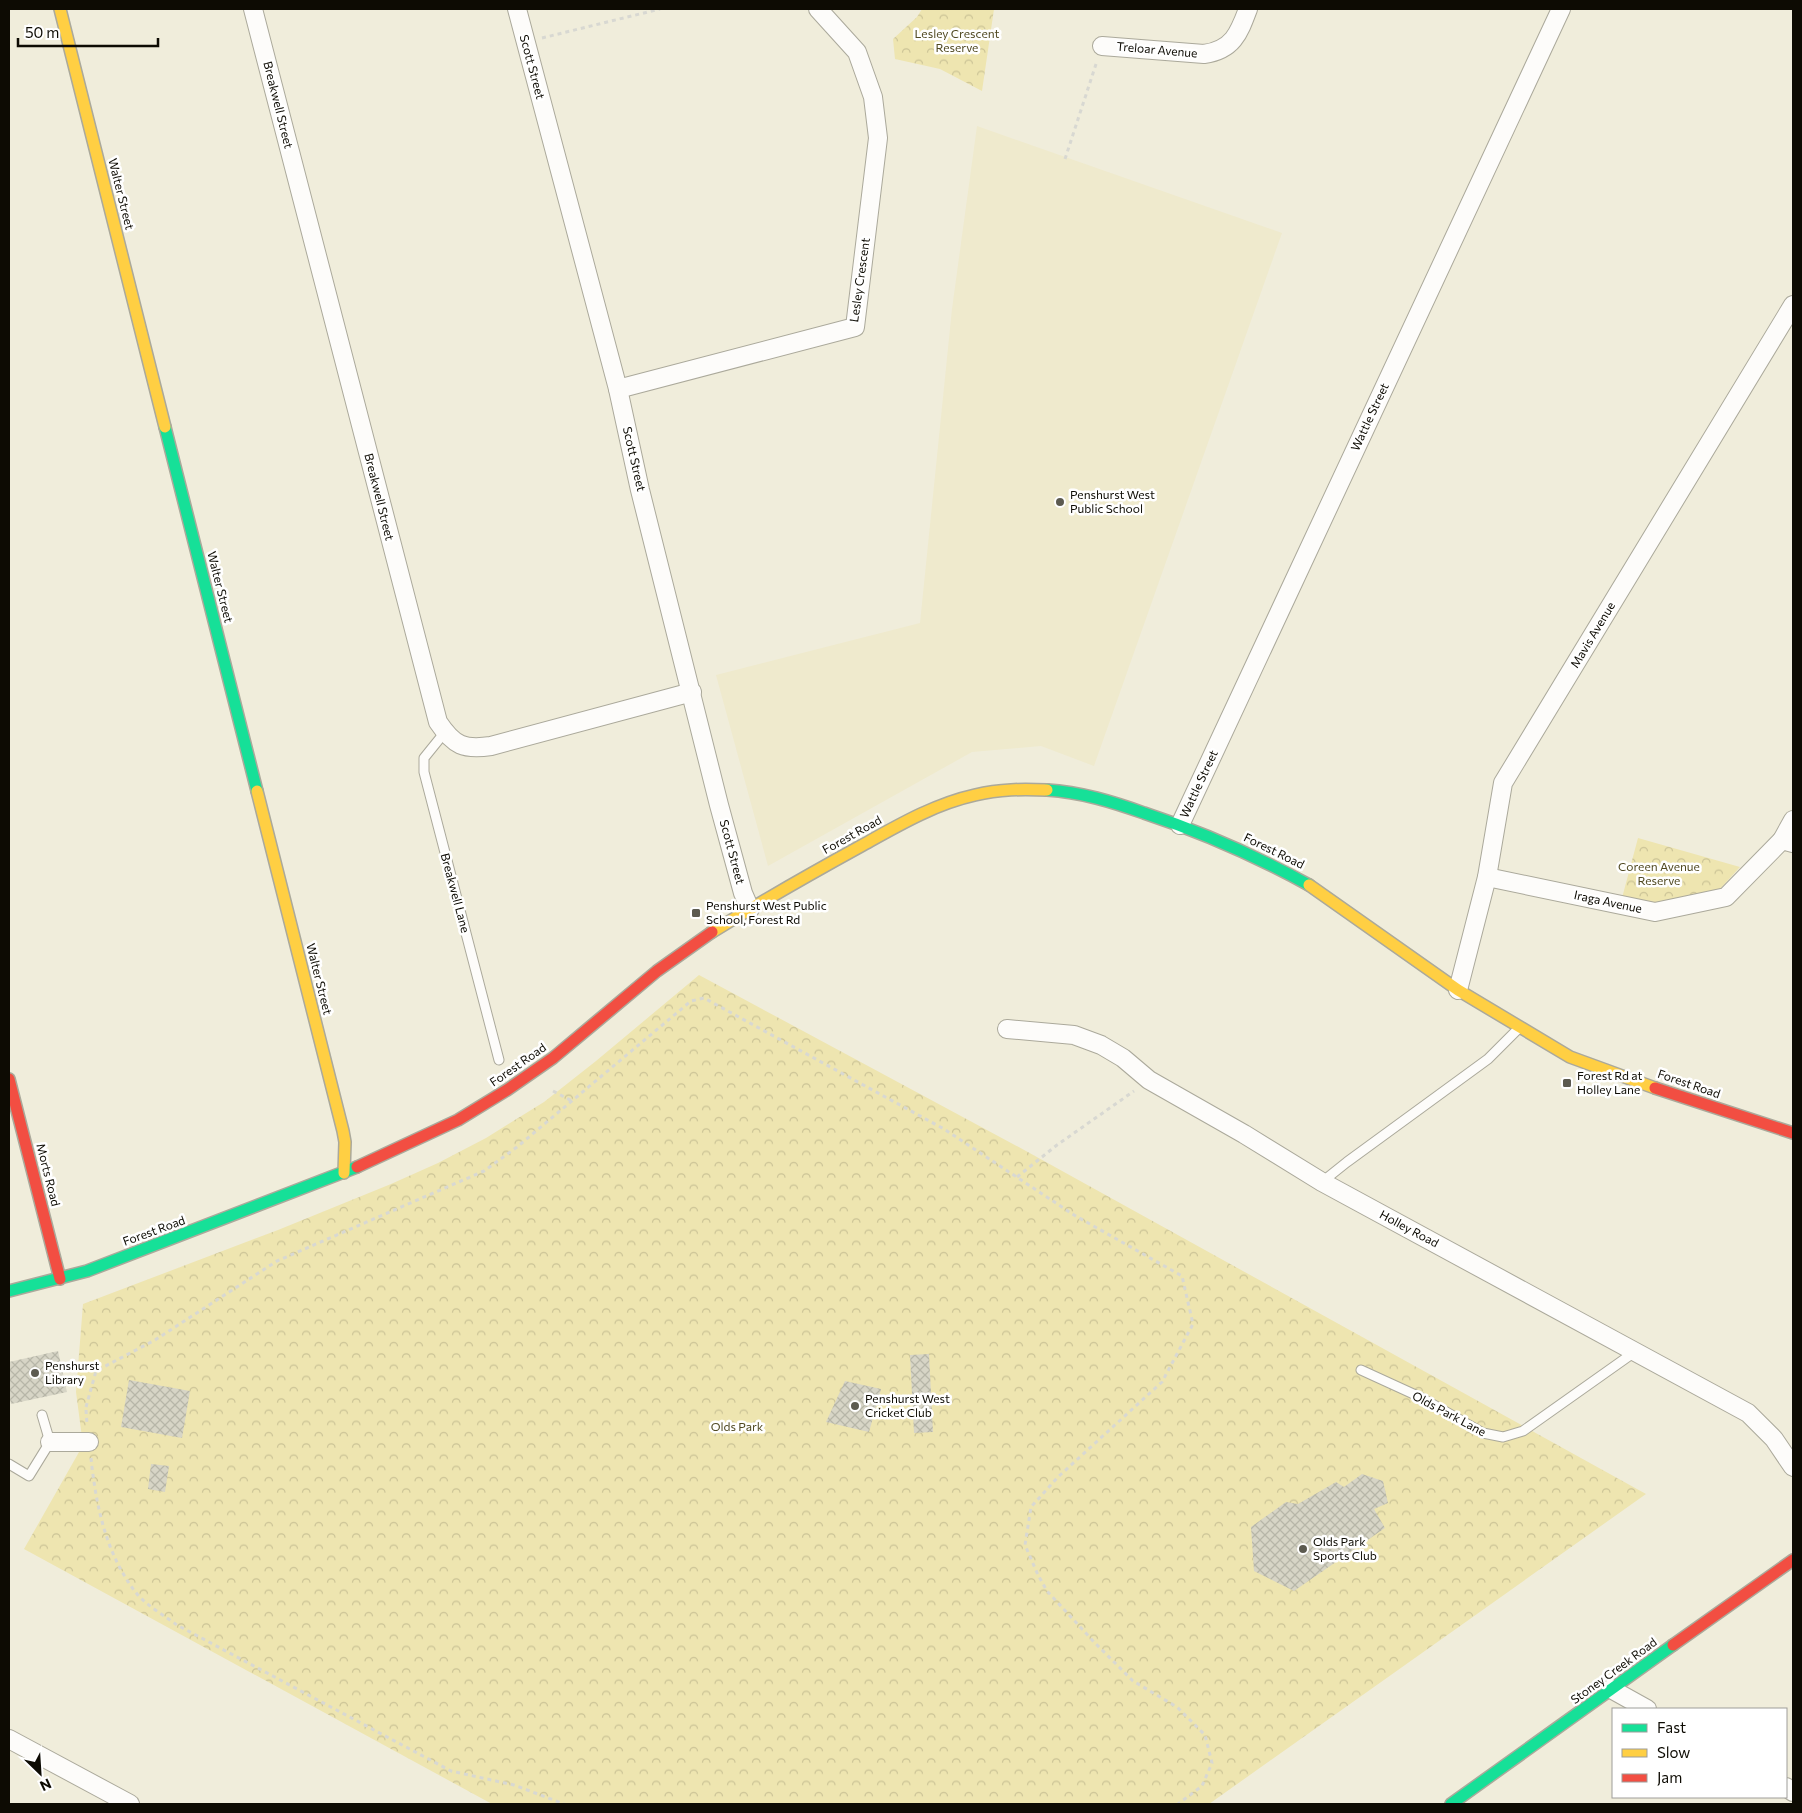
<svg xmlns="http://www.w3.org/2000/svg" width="1802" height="1813" viewBox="0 0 1802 1813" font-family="Commissioner,sans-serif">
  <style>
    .built { fill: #efeacd }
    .park { fill: url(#park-crowns) }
    .building { fill: url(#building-cross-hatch) }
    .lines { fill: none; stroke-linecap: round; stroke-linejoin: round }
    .lane-casing { stroke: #aba99b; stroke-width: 11 }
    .street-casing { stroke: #aba99b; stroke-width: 20 }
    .fast-casing { stroke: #aba99b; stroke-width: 14 }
    .slow-casing { stroke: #aba99b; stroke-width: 14 }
    .jam-casing { stroke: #aba99b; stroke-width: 14 }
    .path { stroke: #d8d8d2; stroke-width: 3; stroke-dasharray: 4 4; stroke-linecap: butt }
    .lane { stroke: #fdfcfa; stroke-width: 9 }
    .street { stroke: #fdfcfa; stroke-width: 18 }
    .fast { stroke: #16e098; stroke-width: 11 }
    .slow { stroke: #ffcf43; stroke-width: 11 }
    .jam { stroke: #f24e42; stroke-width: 11 }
    .poi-dot { fill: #5c5a4f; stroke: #fff; stroke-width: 2 }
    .labels { text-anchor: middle; stroke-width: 5; stroke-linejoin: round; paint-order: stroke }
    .park-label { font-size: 12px; fill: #504921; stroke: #fff }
    .street-label { font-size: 12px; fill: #0d0b03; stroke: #fff }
    .poi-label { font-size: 12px; fill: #0d0b03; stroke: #fff; text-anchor: start }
  </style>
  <defs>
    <pattern id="park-crowns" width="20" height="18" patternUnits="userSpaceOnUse" patternTransform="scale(1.25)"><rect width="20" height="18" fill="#eee5b0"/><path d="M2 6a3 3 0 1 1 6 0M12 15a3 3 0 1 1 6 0" fill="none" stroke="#cbc396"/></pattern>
    <pattern id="building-cross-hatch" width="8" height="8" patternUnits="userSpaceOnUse" patternTransform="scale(1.25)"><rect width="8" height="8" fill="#d7d5c6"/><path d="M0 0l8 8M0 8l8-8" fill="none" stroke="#b7b6a8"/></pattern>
  </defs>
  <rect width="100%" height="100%" fill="#f0eddb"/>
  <path class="built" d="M977 126 1282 233 1094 766 1041 746 972 752 768 866 716 675 920 623 952 309Z"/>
  <g class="park">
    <path d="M922 9H994L982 91 940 69 895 59 893 39 917 17Z"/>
    <path d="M1638 838 1740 867 1719 890 1657 904 1622 898Z"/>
    <path d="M699 975 1026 1151 1646 1494 1209 1804H492L24 1549 83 1445 76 1392 83 1304 278 1230 391 1184 438 1163 486 1138 544 1102 596 1061Z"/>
  </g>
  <g class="building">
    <path d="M58 1351 67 1392 11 1404 9 1394V1362Z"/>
    <path d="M929 1354 933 1432 914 1433 910 1355Z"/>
    <path d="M129 1380 190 1391 182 1438 121 1427Z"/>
    <path d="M845 1381 881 1389 869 1432 826 1422Z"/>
    <path d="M151 1464 169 1466 165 1492 148 1489Z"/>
    <path d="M1362 1474 1383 1481 1388 1503 1374 1509 1385 1528 1294 1591 1254 1571 1251 1527 1286 1502 1298 1504 1336 1482 1344 1487Z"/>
  </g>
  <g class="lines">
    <g class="lane-casing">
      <g id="lane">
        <path d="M445 732 424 758V772L499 1060"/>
        <path d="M1322 1182 1347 1162 1488 1059 1517 1030"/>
        <path d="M1361 1370 1420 1397 1483 1433 1503 1437 1523 1431 1636 1351"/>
        <path d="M9 1464 29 1476 50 1442 42 1415"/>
      </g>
    </g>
    <g class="street-casing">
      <g id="street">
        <path d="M253 9 438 722C454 746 464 750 491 746L692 692"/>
        <path d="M517 9 618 389 640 490 719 805 743 893 750 909"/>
        <path d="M1102 46 1204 54C1233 50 1239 33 1248 9"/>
        <path d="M618 389 855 327 878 138 873 97 857 52 818 9"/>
        <path d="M1180 825 1561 9"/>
        <path d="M1782 840 1793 820"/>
        <path d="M1487 877 1655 912 1726 897 1782 840 1793 843"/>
        <path d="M1458 990 1487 877 1503 783 1793 305"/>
        <path d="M1007 1029 1074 1035 1101 1045 1123 1058 1149 1080 1244 1134 1322 1182 1748 1413 1774 1439 1793 1467"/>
        <path d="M50 1442H89"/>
        <path d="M1611 1689 1647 1709"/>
        <path d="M9 1739 130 1804"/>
        <path d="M1786 1787 1793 1792"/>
      </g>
    </g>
    <g class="fast-casing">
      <g id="fast">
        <path d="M165 427 257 791"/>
        <path d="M1047 790C1081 792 1113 802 1144 813 1202 832 1256 856 1309 885"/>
        <path d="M9 1291 87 1271 357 1167"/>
        <path d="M1451 1804 1673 1645"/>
      </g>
    </g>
    <g class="slow-casing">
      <g id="slow">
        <path d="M60 9 165 427"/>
        <path d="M257 791 343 1131 345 1142 344 1173"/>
        <path d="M1309 885 1458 990 1570 1057 1655 1088"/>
        <path d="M712 932C761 902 810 874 861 846 897 826 934 804 975 795 1000 789 1022 789 1047 790"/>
      </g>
    </g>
    <g class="jam-casing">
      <g id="jam">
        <path d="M9 1079 60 1279"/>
        <path d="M1655 1088 1793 1133"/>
        <path d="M357 1167 458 1120 507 1090 553 1058 657 971 712 932"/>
        <path d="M1673 1645 1793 1560"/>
      </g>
    </g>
    <g class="path">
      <path d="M542 38 660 9"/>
      <path d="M1065 159 1097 61"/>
      <path d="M553 1091 572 1101"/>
      <path d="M1017 1177 1057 1145 1134 1091"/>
      <path d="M86 1407 96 1371 155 1340 277 1261 484 1171 517 1147 691 1001 704 998 944 1129 1074 1215 1182 1276 1193 1324 1162 1382 1058 1477 1031 1507 1025 1545 1038 1575 1047 1591 1094 1642 1133 1681 1177 1707 1205 1735 1212 1763 1202 1786 1178 1804"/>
      <path d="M86 1410 87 1424"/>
      <path d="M91 1458C96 1506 106 1555 137 1594 146 1605 165 1616 177 1625L451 1771 514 1785 564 1804"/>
    </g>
    <use href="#lane" class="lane"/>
    <use href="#street" class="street"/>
    <use href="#fast" class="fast"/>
    <use href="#slow" class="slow"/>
    <use href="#jam" class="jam"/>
  </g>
  <g class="poi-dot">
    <circle cx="1060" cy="502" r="5"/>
    <rect x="691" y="908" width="10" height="10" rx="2.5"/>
    <rect x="1562" y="1078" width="10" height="10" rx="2.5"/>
    <circle cx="35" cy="1373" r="5"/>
    <circle cx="855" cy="1406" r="5"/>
    <circle cx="1303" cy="1549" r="5"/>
  </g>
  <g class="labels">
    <g class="park-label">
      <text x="957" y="38">Lesley Crescent<tspan x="957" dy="14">Reserve</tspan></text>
      <text x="1659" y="871">Coreen Avenue<tspan x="1659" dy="14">Reserve</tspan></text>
      <text x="737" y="1431">Olds Park</text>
    </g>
    <g class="street-label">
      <text transform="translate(1157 50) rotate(5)" y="4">Treloar Avenue</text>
      <text transform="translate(532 67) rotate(75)" y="4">Scott Street</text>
      <text transform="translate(278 105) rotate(76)" y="4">Breakwell Street</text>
      <text transform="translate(121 194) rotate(76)" y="4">Walter Street</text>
      <text transform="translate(860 280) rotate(-82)" y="4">Lesley Crescent</text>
      <text transform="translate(1370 417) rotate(-65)" y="4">Wattle Street</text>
      <text transform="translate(634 459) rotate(77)" y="4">Scott Street</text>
      <text transform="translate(379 497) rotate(76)" y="4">Breakwell Street</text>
      <text transform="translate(220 587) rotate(76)" y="4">Walter Street</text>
      <text transform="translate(1593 635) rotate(-59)" y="4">Mavis Avenue</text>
      <text transform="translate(1199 784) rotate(-65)" y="4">Wattle Street</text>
      <text transform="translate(852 835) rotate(-29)" y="4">Forest Road</text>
      <text transform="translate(1274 851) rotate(26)" y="4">Forest Road</text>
      <text transform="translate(732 852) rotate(75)" y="4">Scott Street</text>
      <text transform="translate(455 893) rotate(75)" y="4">Breakwell Lane</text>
      <text transform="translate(1608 902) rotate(12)" y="4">Iraga Avenue</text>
      <text transform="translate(319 979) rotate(76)" y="4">Walter Street</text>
      <text transform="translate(518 1065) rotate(-35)" y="4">Forest Road</text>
      <text transform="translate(1689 1084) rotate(19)" y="4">Forest Road</text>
      <text transform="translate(48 1175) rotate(76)" y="4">Morts Road</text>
      <text transform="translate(1409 1229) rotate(28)" y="4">Holley Road</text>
      <text transform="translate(154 1231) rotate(-20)" y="4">Forest Road</text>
      <text transform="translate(1449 1414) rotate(28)" y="4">Olds Park Lane</text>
      <text transform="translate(1614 1671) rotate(-36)" y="4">Stoney Creek Road</text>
    </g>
    <g class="poi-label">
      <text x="1070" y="499">Penshurst West<tspan x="1070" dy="14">Public School</tspan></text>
      <text x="706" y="910">Penshurst West Public<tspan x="706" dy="14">School, Forest Rd</tspan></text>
      <text x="1577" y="1080">Forest Rd at<tspan x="1577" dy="14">Holley Lane</tspan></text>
      <text x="45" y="1370">Penshurst<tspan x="45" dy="14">Library</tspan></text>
      <text x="865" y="1403">Penshurst West<tspan x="865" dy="14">Cricket Club</tspan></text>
      <text x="1313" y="1546">Olds Park<tspan x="1313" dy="14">Sports Club</tspan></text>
    </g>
  </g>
  <rect width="1802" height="1813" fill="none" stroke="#0d0b03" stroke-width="20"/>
  <rect x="1612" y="1708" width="175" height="90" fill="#ffffff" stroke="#9e9d9a"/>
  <rect x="1622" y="1724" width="25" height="8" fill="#16e098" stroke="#9e9d9a"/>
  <text x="1657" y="1733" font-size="15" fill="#0d0b03">Fast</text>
  <rect x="1622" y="1749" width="25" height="8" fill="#ffcf43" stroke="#9e9d9a"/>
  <text x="1657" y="1758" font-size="15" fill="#0d0b03">Slow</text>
  <rect x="1622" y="1774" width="25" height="8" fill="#f24e42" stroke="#9e9d9a"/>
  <text x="1657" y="1783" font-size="15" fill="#0d0b03">Jam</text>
  <g transform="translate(40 1773) rotate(155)" stroke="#ffffff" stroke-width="4" paint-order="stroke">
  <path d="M0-4L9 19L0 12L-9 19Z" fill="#0d0b03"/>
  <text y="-8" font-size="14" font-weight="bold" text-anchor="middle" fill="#0d0b03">N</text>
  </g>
  <path d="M18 38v8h140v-8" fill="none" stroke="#0d0b03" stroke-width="2.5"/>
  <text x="25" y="38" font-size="15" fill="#0d0b03" stroke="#ffffff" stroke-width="4" paint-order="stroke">50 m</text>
</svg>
